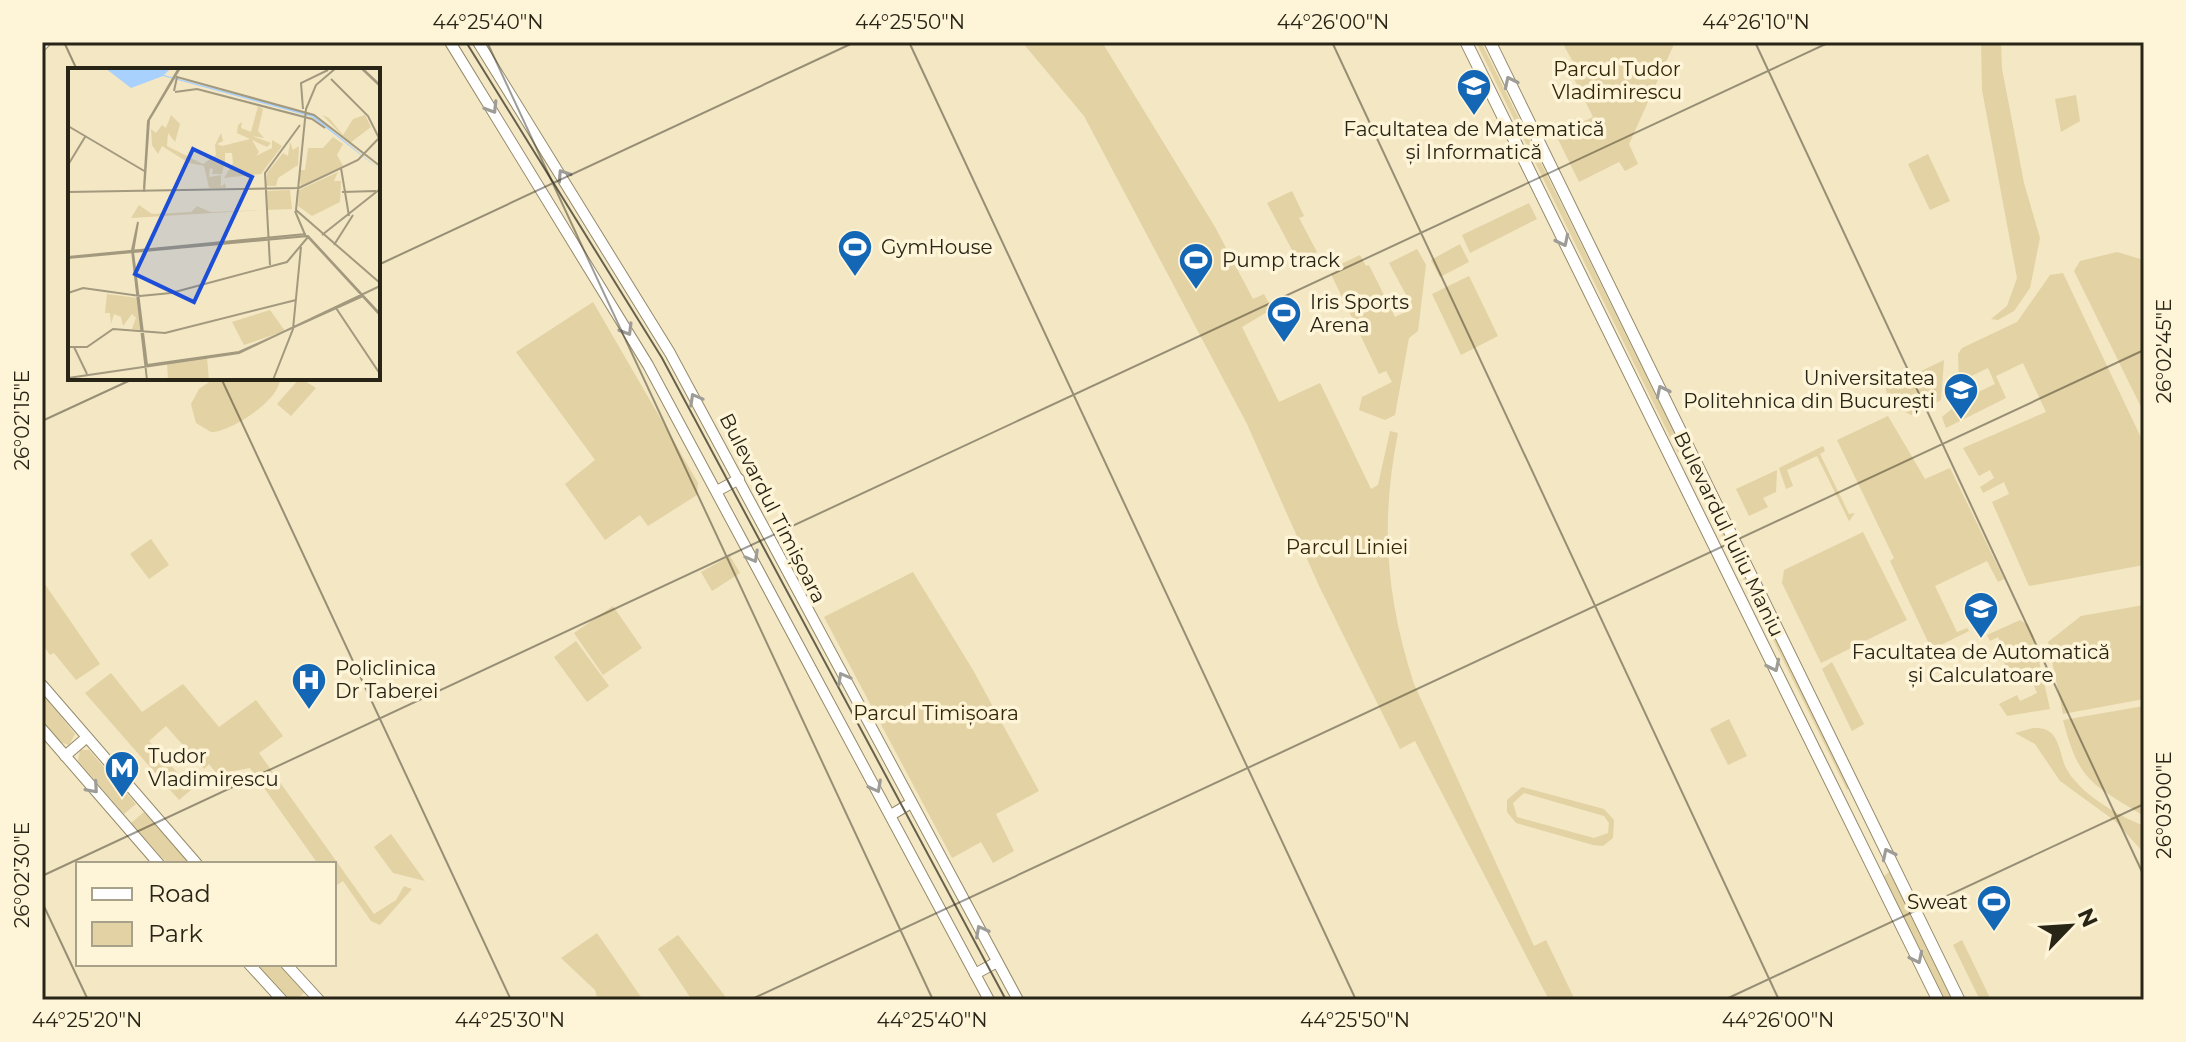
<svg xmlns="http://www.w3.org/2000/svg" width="2186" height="1042" viewBox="0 0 2186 1042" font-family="Montserrat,sans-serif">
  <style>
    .green { fill: #e3d2a3; fill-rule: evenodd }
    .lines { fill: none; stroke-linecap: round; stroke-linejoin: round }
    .secondary-casing { stroke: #958a69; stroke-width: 12 }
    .primary-casing { stroke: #958a69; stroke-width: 13 }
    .secondary { stroke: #fff; stroke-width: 10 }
    .primary { stroke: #fff; stroke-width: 11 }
    .tram { stroke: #67614c; stroke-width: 2 }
    .oneway { stroke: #9e9c96 }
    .ticks { fill: none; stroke: #282416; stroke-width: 2; stroke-opacity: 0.45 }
    .labels { text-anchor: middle; stroke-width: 7; stroke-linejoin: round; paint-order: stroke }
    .park-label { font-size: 20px; fill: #332807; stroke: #fef4d8 }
    .poi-label { font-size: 20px; fill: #282416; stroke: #fef4d8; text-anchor: start }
    .street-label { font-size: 20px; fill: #282416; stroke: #fef4d8 }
    .inset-road { fill: none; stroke: #a2997e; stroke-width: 2 }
    .view { fill: #1d4ed8; fill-opacity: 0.15; stroke: #1d4ed8; stroke-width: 4 }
    .inset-edge { fill: none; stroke: #282416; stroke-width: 4 }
    .neatline { fill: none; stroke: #282416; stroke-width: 3 }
    .ticks-label { font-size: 20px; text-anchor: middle; fill: #282416 }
  </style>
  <rect width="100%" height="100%" fill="#f3e7c4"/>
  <g class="green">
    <path d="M1022 42H1102L1215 227 1253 299 1264 294 1272 309 1242 327 1279 402 1320 383 1371 489 1378 485 1390 431 1398 433C1380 523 1386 597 1414 684L1534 946 1546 940 1575 1000H1549L1415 741 1400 749 1320 588 1247 424 1084 116Z"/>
    <path d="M1476 42H1481L1683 450 1678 453Z"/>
    <path d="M1562 42H1675L1629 144 1638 164 1625 171 1619 162 1579 182 1556 135 1593 117 1567 65 1573 62Z"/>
    <path d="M1981 42H2001L2002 69 2024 183 2040 238 2030 288 2014 311 1998 320 1991 319 2007 306 2017 278 1982 90Z"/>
    <path d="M2076 95 2080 121 2061 132 2055 99Z"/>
    <path d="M1928 154 1950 201 1930 210 1908 164Z"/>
    <path d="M1292 191 1304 216 1299 218 1317 252 1298 261 1267 203Z"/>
    <path d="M1529 203 1537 219 1470 253 1462 235Z"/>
    <path d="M1460 244 1469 262 1440 277 1431 260Z"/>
    <path d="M1417 249 1426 265 1418 331 1409 338 1395 415 1385 420 1359 410 1362 397 1392 382 1386 371 1379 374 1331 274 1339 271 1337 266 1360 255 1366 266 1369 265 1395 317 1413 308 1389 263Z"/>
    <path d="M2117 252 2144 260V413L2074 271 2080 261Z"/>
    <path d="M2063 273 2144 444V565L2029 586 1992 502 2009 494 2004 482 1983 493 1980 487 1994 478 1990 470 1979 476 1963 448 2046 412 2023 363 1996 376 2006 398 1946 428 1942 417 1964 399 1995 384 1988 368 1959 382 1958 354 1962 348 2017 322 2050 275Z"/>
    <path d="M1469 276 1498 336 1461 355 1432 294Z"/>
    <path d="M593 302 698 483 697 495 648 526 640 515 605 540 565 484 595 460 516 352Z"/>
    <path d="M1944 360 1941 400 1911 415 1888 402 1886 388Z"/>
    <path d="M215 378H280C281 399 231 432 211 432L196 423 191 404 199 389Z"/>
    <path d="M300 378 316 388 291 416 277 404Z"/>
    <path d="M1888 416 1925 479 1950 468 2004 579 1998 582 1987 561 1935 586 1957 632 1967 628 1969 631 1939 646 1929 644 1890 561 1894 558 1837 440Z"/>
    <path d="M1823 446 1825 451 1820 454 1849 514 1855 513 1849 521 1817 456 1787 470 1793 486 1786 489 1779 468Z"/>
    <path d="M1777 470 1776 492 1763 498 1768 507 1749 516 1736 489Z"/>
    <path d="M1703 490 1849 788 1847 790 1700 491Z"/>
    <path d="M1863 532 1907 620 1821 663 1782 583 1784 570Z"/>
    <path d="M151 539 169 565 149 579 130 554Z"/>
    <path d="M730 556 740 573 712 591 701 572Z"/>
    <path d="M913 572 973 670 1039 791 996 814 1014 851 993 863 981 842 952 858 824 617Z"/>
    <path d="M42 580 100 664 76 680 54 653 50 655 42 644Z"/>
    <path d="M2144 605V699L2063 714 2048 642 2081 616Z"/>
    <path d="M613 606 642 648 603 675 574 633Z"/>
    <path d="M2020 620 2028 625 2033 635 2050 709 2007 716 1999 704 2017 695 2020 701 2037 693 2029 674 2013 683 2002 658 2007 656 1998 637 1990 641 1987 635Z"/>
    <path d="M576 641 609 686 587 702 554 657Z"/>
    <path d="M1832 662 1864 724 1852 731 1822 669Z"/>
    <path d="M111 673 142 712 183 684 219 727 256 700 283 736 259 753 374 914 396 900 404 886 412 889 380 925 371 921 343 881 334 887V864H318L250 768 217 774 209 764 204 769 166 726 149 741 192 789 179 800 85 693Z"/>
    <path d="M42 693 75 734 69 745 60 742 42 721Z"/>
    <path d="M2144 706V816C2092 784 2079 782 2063 720Z"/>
    <path d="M1729 719 1747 756 1728 765 1710 729Z"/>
    <path d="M2033 728C2039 728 2045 728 2050 732 2059 739 2061 756 2065 766 2078 793 2117 815 2144 826V853L2115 821 2060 781 2035 744 2015 733Z"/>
    <path d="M80 750H89L136 804 124 814 78 761Z"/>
    <path d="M1522 787 1604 809 1614 820 1613 838 1603 846 1593 845 1516 823 1507 812V800ZM1524 793 1604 816 1609 823 1608 833 1594 838 1517 817 1513 803Z"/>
    <path d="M144 812 190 864H168L131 823Z"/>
    <path d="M391 834 425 881 393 873 374 847Z"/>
    <path d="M1889 872 1892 873 1954 1000H1943L1883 877Z"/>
    <path d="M597 933 643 1000H598L595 990 561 958Z"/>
    <path d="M678 935 728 1000H692L658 949Z"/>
    <path d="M1962 940 1991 1000H1980L1953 945Z"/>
    <path d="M257 964H280L305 992 296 1000H289Z"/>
  </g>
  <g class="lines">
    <g class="secondary-casing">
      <g id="secondary">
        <path d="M450 42 648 365 989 1000"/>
        <path d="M478 42 670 353 1018 1000"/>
        <path d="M42 45 45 42"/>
        <path d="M717 491 739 479"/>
        <path d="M42 685 197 864"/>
        <path d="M42 729 159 864"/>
        <path d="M65 756 86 738"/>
        <path d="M891 815 911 803"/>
        <path d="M249 964 282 1000"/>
        <path d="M286 964 319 1000"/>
        <path d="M975 974 997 962"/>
      </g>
    </g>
    <g class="primary-casing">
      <g id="primary">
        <path d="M1466 42 1938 1000"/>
        <path d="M1490 42 1959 1000"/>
      </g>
    </g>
    <use href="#secondary" class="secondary"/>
    <use href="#primary" class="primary"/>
    <path class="tram" d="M466 42 662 358 1006 1000"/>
  </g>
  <defs><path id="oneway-chevron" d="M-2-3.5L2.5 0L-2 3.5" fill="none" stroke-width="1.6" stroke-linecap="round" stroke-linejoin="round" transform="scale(2)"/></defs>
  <g class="oneway">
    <use href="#oneway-chevron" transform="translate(1510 82) rotate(-116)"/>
    <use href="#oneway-chevron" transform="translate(492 108) rotate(58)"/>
    <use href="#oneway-chevron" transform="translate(563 175) rotate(-123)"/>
    <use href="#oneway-chevron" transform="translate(1563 241) rotate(64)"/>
    <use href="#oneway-chevron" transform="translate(627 330) rotate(59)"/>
    <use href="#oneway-chevron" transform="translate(1662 391) rotate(-116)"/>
    <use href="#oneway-chevron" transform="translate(695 399) rotate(-119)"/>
    <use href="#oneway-chevron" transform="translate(753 557) rotate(61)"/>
    <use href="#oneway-chevron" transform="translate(1774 666) rotate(64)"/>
    <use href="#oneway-chevron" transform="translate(843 678) rotate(-119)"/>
    <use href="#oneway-chevron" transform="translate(876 787) rotate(62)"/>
    <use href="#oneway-chevron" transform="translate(93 788) rotate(49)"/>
    <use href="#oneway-chevron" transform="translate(1888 854) rotate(-116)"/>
    <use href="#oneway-chevron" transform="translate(981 931) rotate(-118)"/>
    <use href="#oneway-chevron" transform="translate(1917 958) rotate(64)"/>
  </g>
  <path class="ticks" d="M64 42 77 70M487 42 933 1000M909 42 1356 1000M1332 42 1779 1000M1755 42 2144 876M378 265 855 42M221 378 511 1000M42 421 135 378M42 876 1830 42M42 902 88 1000M750 1000 2144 350M1724 1000 2144 804"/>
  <defs>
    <g id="university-pin" transform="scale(1.8)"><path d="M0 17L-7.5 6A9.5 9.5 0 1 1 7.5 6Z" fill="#1367b5" stroke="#fef4d8"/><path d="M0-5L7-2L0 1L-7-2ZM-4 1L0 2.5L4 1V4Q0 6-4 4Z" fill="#fff"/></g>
    <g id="stadium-pin" transform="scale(1.8)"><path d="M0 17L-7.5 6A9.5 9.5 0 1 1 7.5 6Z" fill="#1367b5" stroke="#fef4d8"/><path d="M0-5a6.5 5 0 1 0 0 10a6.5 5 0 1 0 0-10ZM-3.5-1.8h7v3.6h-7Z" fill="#fff"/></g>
    <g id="hospital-pin" transform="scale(1.8)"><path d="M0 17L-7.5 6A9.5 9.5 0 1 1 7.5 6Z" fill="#1367b5" stroke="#fef4d8"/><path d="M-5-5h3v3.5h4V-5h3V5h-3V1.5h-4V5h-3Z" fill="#fff"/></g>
    <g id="metro-pin" transform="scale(1.8)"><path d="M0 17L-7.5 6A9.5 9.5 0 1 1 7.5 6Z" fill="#1367b5" stroke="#fef4d8"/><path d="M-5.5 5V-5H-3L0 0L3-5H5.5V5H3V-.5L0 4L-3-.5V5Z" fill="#fff"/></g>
  </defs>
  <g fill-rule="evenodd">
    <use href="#university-pin" x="1474" y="86"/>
    <use href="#stadium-pin" x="855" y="247"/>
    <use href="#stadium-pin" x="1196" y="260"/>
    <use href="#stadium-pin" x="1284" y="313"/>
    <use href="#university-pin" x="1961" y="390"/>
    <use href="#university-pin" x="1981" y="609"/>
    <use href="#hospital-pin" x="309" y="680"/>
    <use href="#metro-pin" x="122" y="768"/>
    <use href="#stadium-pin" x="1994" y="902"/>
  </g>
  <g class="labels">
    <g class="park-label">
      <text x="1617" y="76">Parcul Tudor<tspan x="1617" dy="23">Vladimirescu</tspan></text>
      <text x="1347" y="554">Parcul Liniei</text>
      <text x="936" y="720">Parcul Timișoara</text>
    </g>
    <g class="poi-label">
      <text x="1474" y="136" text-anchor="middle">Facultatea de Matematică<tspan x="1474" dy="23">și Informatică</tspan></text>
      <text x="881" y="254">GymHouse</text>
      <text x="1222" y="267">Pump track</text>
      <text x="1310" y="309">Iris Sports<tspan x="1310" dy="23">Arena</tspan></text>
      <text x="1935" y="385" text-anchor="end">Universitatea<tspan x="1935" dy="23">Politehnica din București</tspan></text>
      <text x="1981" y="659" text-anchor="middle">Facultatea de Automatică<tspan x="1981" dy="23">și Calculatoare</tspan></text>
      <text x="335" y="675">Policlinica<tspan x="335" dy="23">Dr Taberei</tspan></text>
      <text x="148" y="763">Tudor<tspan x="148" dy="23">Vladimirescu</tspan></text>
      <text x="1968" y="909" text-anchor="end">Sweat</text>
    </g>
    <g class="street-label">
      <text transform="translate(773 508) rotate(63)" y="7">Bulevardul Timișoara</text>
      <text transform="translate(1729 534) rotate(64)" y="7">Bulevardul Iuliu Maniu</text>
    </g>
  </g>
  <g transform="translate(68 68)">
    <rect width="312" height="312" fill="#f3e7c4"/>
    <path d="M190 38 195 41 190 63 196 70 184 68 203 75 199 79 184 72 191 84 188 88 204 80V72L214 78 193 106 156 110 165 95 164 85H157V94L149 95 156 97 154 106H144L145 101 142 100 141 109 153 107V119L157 115 158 120H141L136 98 121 95 94 78 90 86 84 77 83 61 88 65 94 57 98 60 103 47 112 56 107 74 100 65 99 78 135 96 148 87 147 77 153 65 155 73 149 76 154 78 182 71 169 65 170 57 174 54 173 60 183 64ZM254 47 261 50 275 67 285 51 297 47 303 59 282 75ZM265 69 275 76 269 87 275 98 233 119 231 102H237L240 80H255ZM222 74 225 82 231 78 230 97 210 110 208 118H198L199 105 215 85 220 88ZM270 104 266 113H273L272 134 244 148 230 138 231 122ZM222 122 224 141 198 142V123ZM71 137 84 146 123 144 129 138 143 144 195 142 63 150ZM39 226 70 230 72 262 64 261 68 250 64 246 55 258 53 249 46 246 43 256 42 245H37ZM202 242 217 263 176 277 164 254ZM139 290 141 312H100L99 295Z" fill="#e3d2a3"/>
    <path d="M37 0H103L96 7 245 47 312 102 244 49 95 8 63 20Z" fill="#a9d1fe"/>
    <path class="inset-road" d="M268 0 248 17 238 41 228 142 312 215M293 0 312 18M294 0 312 17M263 11 300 48 311 70M106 23 109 9 246 47 312 98M107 24 129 21 244 51 257 60M235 41 233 15 260 2M0 58 78 104M0 97 17 69M273 100 281 148M76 120 80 53 111 0M0 124 231 120 290 92 312 69M76 124 81 52 112 0M274 124 308 123M227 143 238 169M70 154 64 182 79 312M70 154 65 184 79 297 171 284 295 228M254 167 312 121M240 169 312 247M266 177 285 147M0 189 238 166M0 190 240 168 312 246M202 197 197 105 232 57M0 225 15 220 72 228 103 225 219 194 240 169M268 240 312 306M0 279H19L45 261 97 265 228 232M6 279 19 306M0 310 171 285 312 218M205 312 225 261 233 179"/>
    <path class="view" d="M125 81 184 109 126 234 67 206Z"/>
    <rect width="312" height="312" class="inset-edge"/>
  </g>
  <rect width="2186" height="1042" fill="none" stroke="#fef4d8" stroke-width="88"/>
  <rect x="76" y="862" width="260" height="104" fill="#fef4d8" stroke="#a8a18a" stroke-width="2"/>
  <rect x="92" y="888" width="40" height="12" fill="#ffffff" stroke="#a8a18a" stroke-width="2"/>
  <text x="148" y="902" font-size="24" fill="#282416">Road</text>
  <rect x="92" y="922" width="40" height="24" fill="#e3d2a3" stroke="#a8a18a" stroke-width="2"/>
  <text x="148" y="942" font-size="24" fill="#282416">Park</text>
  <g transform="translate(2070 926) rotate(65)" stroke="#fef4d8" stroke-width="6" paint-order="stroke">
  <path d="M0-6L14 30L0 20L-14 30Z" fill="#282416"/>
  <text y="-12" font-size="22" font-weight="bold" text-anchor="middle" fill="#282416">N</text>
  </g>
  <rect x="44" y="44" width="2098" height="954" class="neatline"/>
  <g class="ticks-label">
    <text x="488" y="29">44°25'40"N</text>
    <text x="910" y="29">44°25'50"N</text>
    <text x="1333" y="29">44°26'00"N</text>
    <text x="1756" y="29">44°26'10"N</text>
    <text transform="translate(2164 351) rotate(-90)" y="7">26°02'45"E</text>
    <text transform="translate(22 420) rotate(-90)" y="7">26°02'15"E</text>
    <text transform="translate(2164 805) rotate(-90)" y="7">26°03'00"E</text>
    <text transform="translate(22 875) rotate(-90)" y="7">26°02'30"E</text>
    <text x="87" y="1027">44°25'20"N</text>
    <text x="510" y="1027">44°25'30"N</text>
    <text x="932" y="1027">44°25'40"N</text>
    <text x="1355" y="1027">44°25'50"N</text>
    <text x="1778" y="1027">44°26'00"N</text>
  </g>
</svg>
